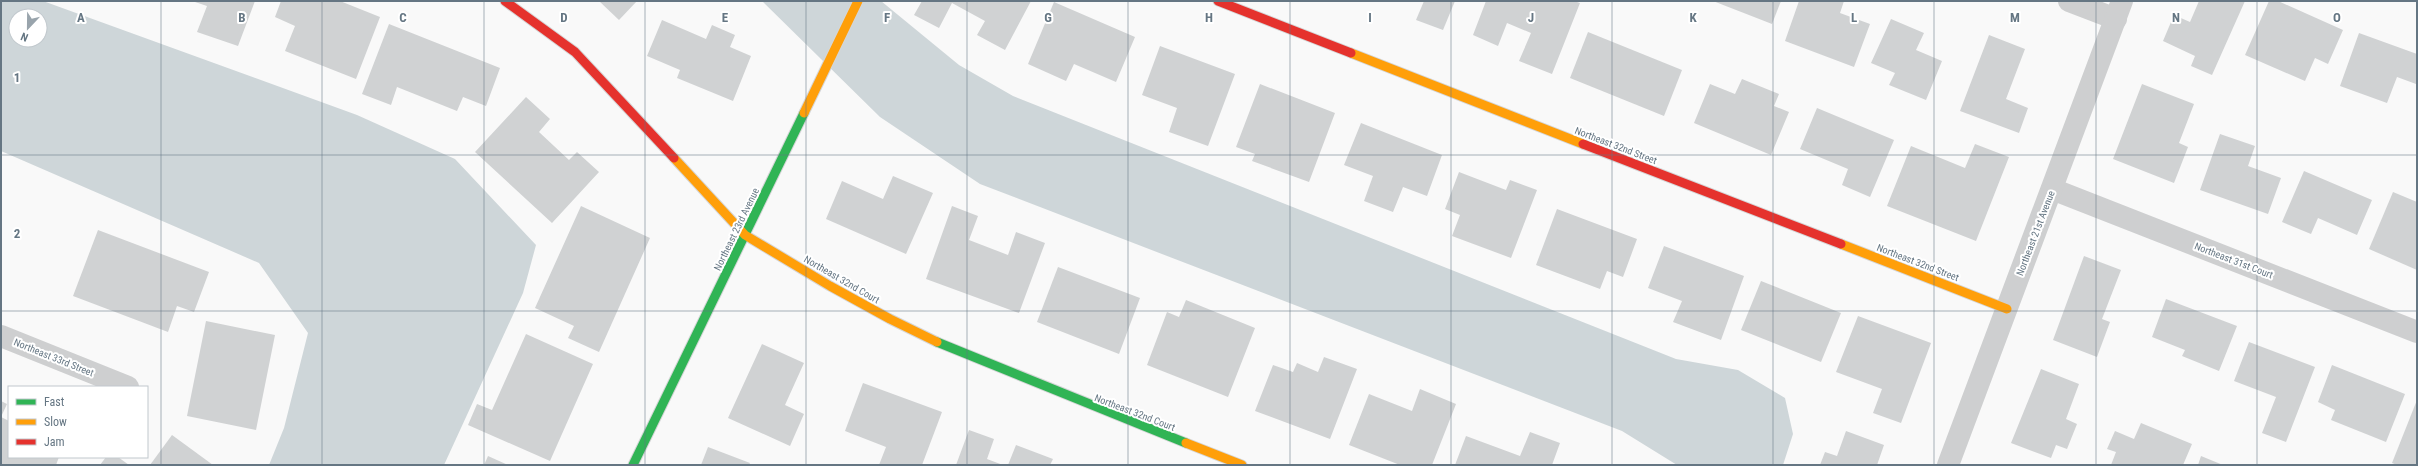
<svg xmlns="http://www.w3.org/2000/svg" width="2418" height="466" viewBox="0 0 2418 466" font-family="'Roboto Condensed',sans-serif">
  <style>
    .water { fill: #ced6d9; fill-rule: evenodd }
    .building { fill: #d0d2d3 }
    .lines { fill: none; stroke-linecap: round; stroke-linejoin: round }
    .fast-casing { stroke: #d5d6d7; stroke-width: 11 }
    .slow-casing { stroke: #d5d6d7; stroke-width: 11 }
    .jam-casing { stroke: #d5d6d7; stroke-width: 11 }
    .street { stroke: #cecfd0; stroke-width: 22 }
    .fast { stroke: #30b455; stroke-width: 9 }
    .slow { stroke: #ff9f0a; stroke-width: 9 }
    .jam { stroke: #e5322d; stroke-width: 9 }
    .grid { fill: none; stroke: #657683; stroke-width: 1; stroke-opacity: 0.55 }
    .labels { text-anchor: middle; stroke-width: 4; stroke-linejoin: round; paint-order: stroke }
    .street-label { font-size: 10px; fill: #657683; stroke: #fff }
    .grid-label { font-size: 13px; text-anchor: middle; font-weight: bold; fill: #657683; stroke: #fff; stroke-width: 4; stroke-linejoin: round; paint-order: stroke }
  </style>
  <rect width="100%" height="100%" fill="#f9f9f9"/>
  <g class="water">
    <path d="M1 1H43L357 115 455 159 536 245 523 293 444 465H269L284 428 308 333 259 263 1 151ZM16 16H40V40H16Z"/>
    <path d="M762 1H881L959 65 1013 96 1676 359 1738 370 1785 398 1793 434 1783 465H1677L1622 431 980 184 880 117Z"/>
  </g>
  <g class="building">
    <path d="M192 1H255L238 46 197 32 207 6Z"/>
    <path d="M281 1H340L380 17 356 79 285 51 295 26 275 17Z"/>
    <path d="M599 1H637L619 20Z"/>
    <path d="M922 1H1031L1005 50 977 35 985 21 952 3 939 28 914 15Z"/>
    <path d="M1424 1H1455L1443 30 1416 20Z"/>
    <path d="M1486 1H1574L1580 3 1552 74 1519 61 1531 33 1507 23 1498 46 1473 35Z"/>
    <path d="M1713 1H1781L1772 24Z"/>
    <path d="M1799 1H1844L1840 13 1870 24 1854 67 1785 41Z"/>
    <path d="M2199 1H2245L2212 75 2191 66 2195 56 2163 41 2174 15 2190 22Z"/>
    <path d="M2269 1H2278L2343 30 2328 64 2315 58 2305 81 2245 55Z"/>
    <path d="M1054 2 1135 37 1116 82 1074 64 1066 81 1028 64Z"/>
    <path d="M1891 19 1924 33 1916 50 1942 61 1926 100 1889 85 1895 73 1871 63Z"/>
    <path d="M662 20 706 39 712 25 735 35 730 47 751 56 733 101 677 78 680 70 647 56Z"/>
    <path d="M389 24 500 68 486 106 463 97 457 111 397 87 391 105 362 94Z"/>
    <path d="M1588 32 1682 70 1664 116 1570 78Z"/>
    <path d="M2359 33 2417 54 2416 84 2397 77 2387 103 2340 86Z"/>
    <path d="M1989 35 2025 49 2006 99 2028 108 2019 133 1960 111Z"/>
    <path d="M1160 46 1235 74 1208 146 1169 132 1177 108 1142 95Z"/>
    <path d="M1742 79 1779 94 1774 106 1789 112 1771 155 1694 123 1710 84 1735 94Z"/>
    <path d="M1260 84 1335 113 1309 182 1252 161 1255 154 1236 147Z"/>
    <path d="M2142 84 2194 104 2179 143 2188 147 2174 183 2113 159Z"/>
    <path d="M526 97 550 119 539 132 569 160 577 152 599 172 552 223 475 152Z"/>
    <path d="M1817 108 1894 140 1870 197 1842 185 1848 169 1800 149Z"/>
    <path d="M1361 123 1442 155 1427 196 1403 187 1393 212 1364 201 1373 176 1344 165Z"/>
    <path d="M2220 134 2255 146 2248 166 2281 178 2268 214 2200 190Z"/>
    <path d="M1975 144 2009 157 1976 241 1887 206 1911 146 1965 168Z"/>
    <path d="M2304 171 2372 200 2357 235 2318 218 2311 234 2282 222Z"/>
    <path d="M1459 172 1506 190 1510 180 1537 190 1511 258 1452 236 1460 215 1445 209Z"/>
    <path d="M893 176 933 193 906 254 826 219 842 181 883 199Z"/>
    <path d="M2393 192 2417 202V270L2369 249Z"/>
    <path d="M581 206 650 238 599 352 568 338 574 326 535 308Z"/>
    <path d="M952 206 978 216 969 240 1008 255 1016 232 1045 243 1019 313 926 279Z"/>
    <path d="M1557 209 1637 239 1623 277 1607 271 1600 289 1536 265Z"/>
    <path d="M98 230 209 272 194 312 177 306 168 332 73 296Z"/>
    <path d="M1664 246 1744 276 1721 340 1673 322 1682 301 1648 288Z"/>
    <path d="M2084 256 2121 270 2102 319 2110 322 2097 357 2053 340Z"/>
    <path d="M1058 267 1140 298 1119 354 1037 322Z"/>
    <path d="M1761 281 1841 313 1821 362 1741 330Z"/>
    <path d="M2166 299 2237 326 2219 371 2182 356 2185 350 2152 337Z"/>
    <path d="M1186 300 1255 328 1228 397 1147 365 1167 312 1179 317Z"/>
    <path d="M1858 316 1931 343 1901 423 1873 413 1882 389 1836 372Z"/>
    <path d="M206 321 275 335 256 430 187 416Z"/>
    <path d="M526 334 593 364 550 461 468 425 477 404 492 410Z"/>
    <path d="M2249 342 2315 367 2286 442 2262 433 2276 397 2234 381Z"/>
    <path d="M762 344 804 363 785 405 804 414 790 446 728 418Z"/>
    <path d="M1324 357 1357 369 1330 439 1255 411 1273 365 1293 372 1297 363 1318 372Z"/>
    <path d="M2332 365 2405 394 2386 442 2331 420 2335 410 2318 402Z"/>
    <path d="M2041 369 2079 384 2066 419 2077 424 2067 449 2056 445 2051 458 2011 443Z"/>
    <path d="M863 383 942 412 922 465H879L886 447 845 431Z"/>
    <path d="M1420 389 1456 404 1432 465H1400L1349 445 1369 394 1412 411Z"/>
    <path d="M2417 400V465H2397L2392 463Z"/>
    <path d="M1 401 7 404 1 417 9 421V457H59L56 465H1Z"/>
    <path d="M2141 423 2192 444 2183 465H2111L2116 452 2107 449 2115 431 2134 439Z"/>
    <path d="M969 430 994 439 987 459 1003 465H956Z"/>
    <path d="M1846 431 1884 445 1877 465H1820L1825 452 1837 456Z"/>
    <path d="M1530 432 1560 443 1552 465H1455L1466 436 1520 456Z"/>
    <path d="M172 435 213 465H150Z"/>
    <path d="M1016 445 1053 459 1050 465H1008Z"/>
    <path d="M708 447 750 463 749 465H701Z"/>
    <path d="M488 456 508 465H484Z"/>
    <path d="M2201 456 2223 465H2198Z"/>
    <path d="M106 457H118L129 465H100Z"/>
  </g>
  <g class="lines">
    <g class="fast-casing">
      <g id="fast">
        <path d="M937 342 1186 443"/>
        <path d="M633 465 804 113"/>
      </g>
    </g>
    <g class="slow-casing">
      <g id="slow">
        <path d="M1351 53 1583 144"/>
        <path d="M804 113 858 1"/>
        <path d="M674 158 745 235 830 286 890 319 937 342"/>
        <path d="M1841 244 2007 309"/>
        <path d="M1186 443 1242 465"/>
      </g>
    </g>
    <g class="jam-casing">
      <g id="jam">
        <path d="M505 1 575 52 674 158"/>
        <path d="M1218 1 1351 53"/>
        <path d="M1583 144 1841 244"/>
      </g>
    </g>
    <g class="street">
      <path d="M2069 1 2116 19"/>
      <path d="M2052 189 2417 332"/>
      <path d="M1 336 128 387"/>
      <path d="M1948 465 2122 1"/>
    </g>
    <use href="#fast" class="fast"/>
    <use href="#slow" class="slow"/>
    <use href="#jam" class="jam"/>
  </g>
  <path class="grid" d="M161 1V465M322 1V465M484 1V465M645 1V465M806 1V465M967 1V465M1128 1V465M1290 1V465M1451 1V465M1612 1V465M1773 1V465M1934 1V465M2096 1V465M2257 1V465M1 155H2417M1 311H2417"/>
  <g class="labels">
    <g class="street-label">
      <text transform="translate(1616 145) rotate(21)" y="4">Northeast 32nd Street</text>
      <text transform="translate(736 229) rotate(-64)" y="4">Northeast 23rd Avenue</text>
      <text transform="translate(2035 233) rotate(-69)" y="4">Northeast 21st Avenue</text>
      <text transform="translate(2234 260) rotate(21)" y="4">Northeast 31st Court</text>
      <text transform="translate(1918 262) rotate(21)" y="4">Northeast 32nd Street</text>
      <text transform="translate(842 279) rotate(30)" y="4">Northeast 32nd Court</text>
      <text transform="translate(54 357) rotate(22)" y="4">Northeast 33rd Street</text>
      <text transform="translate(1135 412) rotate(21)" y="4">Northeast 32nd Court</text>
    </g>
  </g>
  <g class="grid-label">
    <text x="81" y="22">A</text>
    <text x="242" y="22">B</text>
    <text x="403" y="22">C</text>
    <text x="564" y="22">D</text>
    <text x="725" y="22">E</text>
    <text x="887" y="22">F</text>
    <text x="1048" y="22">G</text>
    <text x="1209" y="22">H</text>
    <text x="1370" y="22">I</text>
    <text x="1531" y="22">J</text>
    <text x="1693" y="22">K</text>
    <text x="1854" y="22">L</text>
    <text x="2015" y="22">M</text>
    <text x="2176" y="22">N</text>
    <text x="2337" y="22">O</text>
    <text x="17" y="82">1</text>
    <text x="17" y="238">2</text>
  </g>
  <rect width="2418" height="466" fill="none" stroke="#657683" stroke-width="4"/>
  <rect x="8" y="386" width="140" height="72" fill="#ffffff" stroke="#c1c8cd"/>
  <rect x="16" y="399" width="20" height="6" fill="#30b455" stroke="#c1c8cd"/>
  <text x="44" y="406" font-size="12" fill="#657683">Fast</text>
  <rect x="16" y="419" width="20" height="6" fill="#ff9f0a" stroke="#c1c8cd"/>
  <text x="44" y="426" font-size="12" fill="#657683">Slow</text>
  <rect x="16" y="439" width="20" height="6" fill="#e5322d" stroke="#c1c8cd"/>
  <text x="44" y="446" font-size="12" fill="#657683">Jam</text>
  <g transform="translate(28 28) rotate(202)"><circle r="19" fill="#ffffff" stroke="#c1c8cd"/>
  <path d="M0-3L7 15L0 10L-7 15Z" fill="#99a4ac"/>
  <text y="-6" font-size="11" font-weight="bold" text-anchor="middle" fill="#657683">N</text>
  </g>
</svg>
